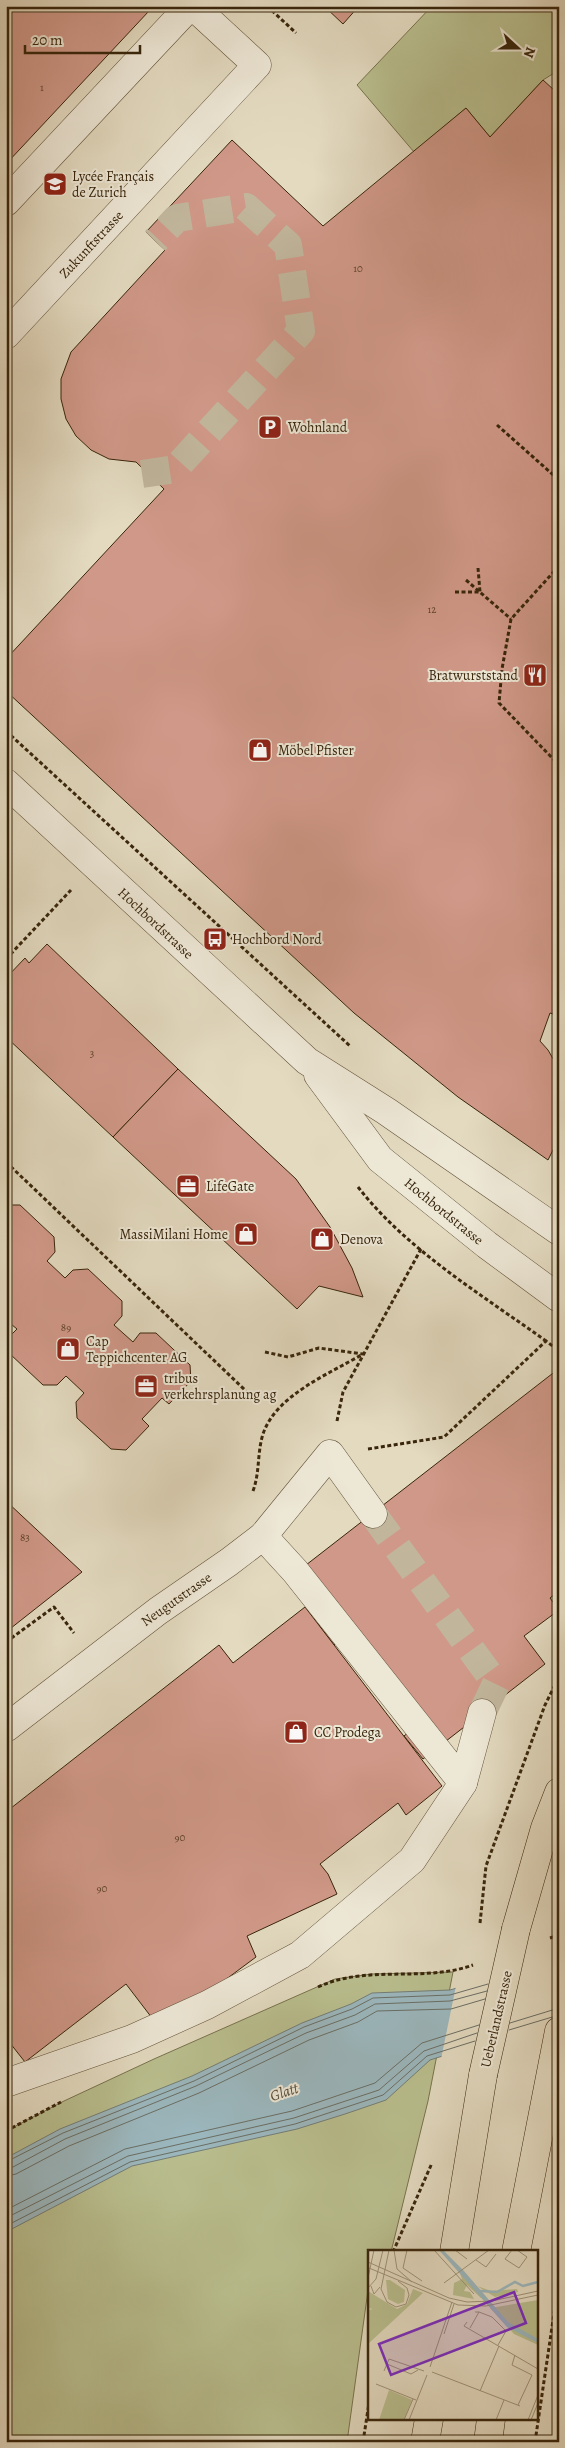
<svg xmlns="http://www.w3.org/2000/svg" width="565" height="2448" viewBox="0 0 565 2448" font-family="Alegreya,serif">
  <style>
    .green { fill: #b9be8e; stroke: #78724c }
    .water { fill: #9bb7be; stroke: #737d76 }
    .pier { fill: #e3dac0 }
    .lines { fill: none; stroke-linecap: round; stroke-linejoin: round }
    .shore { stroke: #6a6e64; stroke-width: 1 }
    .building { fill: #d09888; stroke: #38250b }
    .minor-tunnel { stroke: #c1b69c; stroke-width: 28; stroke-dasharray: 28 14; stroke-linecap: butt }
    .minor-casing { stroke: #635238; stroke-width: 29 }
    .major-casing { stroke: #38250b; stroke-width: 29 }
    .path { stroke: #38250b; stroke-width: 3; stroke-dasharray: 4 2.5; stroke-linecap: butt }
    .minor { stroke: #ede7d6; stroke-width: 28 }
    .major { stroke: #e3dac0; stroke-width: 28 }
    .major-bridge-casing { stroke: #38250b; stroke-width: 29; stroke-linecap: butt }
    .major-bridge { stroke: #e3dac0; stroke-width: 28 }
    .labels { text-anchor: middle; stroke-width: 4; stroke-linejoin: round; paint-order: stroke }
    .number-label { font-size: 11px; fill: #5e422a }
    .poi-label { font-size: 14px; fill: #38250b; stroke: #ede7d6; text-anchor: start }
    .street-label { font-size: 14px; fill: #38250b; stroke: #ede7d6 }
    .water-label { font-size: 15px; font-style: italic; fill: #514a38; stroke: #ede7d6 }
    .inset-river { fill: none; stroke: #9bb7be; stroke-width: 2.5 }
    .inset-road { fill: none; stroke: #9f9278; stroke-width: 1 }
    .view { fill: #7b2cbf; fill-opacity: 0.15; stroke: #7b2cbf; stroke-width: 2.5 }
    .inset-edge { fill: none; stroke: #38250b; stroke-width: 2.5 }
  </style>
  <rect width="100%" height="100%" fill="#e3dac0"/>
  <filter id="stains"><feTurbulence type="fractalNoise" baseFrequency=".004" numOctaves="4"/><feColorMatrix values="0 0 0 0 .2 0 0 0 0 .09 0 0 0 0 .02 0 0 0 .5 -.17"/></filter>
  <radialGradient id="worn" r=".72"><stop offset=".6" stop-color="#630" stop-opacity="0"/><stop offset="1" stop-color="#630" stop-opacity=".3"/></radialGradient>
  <g class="green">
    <path d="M432 6H559V70L543 80 490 137 466 108 414 152 357 85Z"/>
    <path d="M453 1972 428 2101 391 2252H369V2283L347 2442H6V2131L64 2101 154 2059 335 1979 372 1974Z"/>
  </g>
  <path class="water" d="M559 1958V2019L430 2060 386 2100 345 2114 297 2129 132 2166 6 2232V2158L60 2129 192 2076 302 2023 351 2004 372 1993 450 1990Z"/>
  <path class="pier" d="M559 1956V2022L441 2059 456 1986Z"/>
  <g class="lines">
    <g class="shore">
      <path d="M510 2023 559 2008"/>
      <path d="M509 2030 559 2015"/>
      <path d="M6 2162 63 2133 194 2081 304 2027 352 2009 373 1998 450 1995 488 1984"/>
      <path d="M6 2168 13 2167 65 2139 196 2086 306 2033 355 2015 375 2004 450 2001 487 1991"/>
      <path d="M6 2176 16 2174 69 2146 199 2093 309 2040 358 2022 377 2011 451 2009 485 1999"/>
      <path d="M6 2210 125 2149 292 2111 375 2083 422 2043 479 2025"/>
      <path d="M6 2218 128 2156 294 2118 379 2090 424 2051 477 2033"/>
      <path d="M6 2226 130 2162 295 2124 383 2095 427 2056 475 2041"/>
    </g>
  </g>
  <g class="building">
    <path d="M6 6H144L149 11 6 164Z"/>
    <path d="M324 6H359L343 24Z"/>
    <path d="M543 80 554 90 559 85V1016L550 1013 540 1041 548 1050 559 1069V1138L548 1160 458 1097 354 1013 6 691V659L164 489 136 462 109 459 91 450 76 436 66 419 61 399V379L71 352 165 250 146 232 232 140 323 226 466 108 490 137Z"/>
    <path d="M47 944 178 1069 113 1137 6 1037V978L25 958 29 963Z"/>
    <path d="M178 1069 296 1179 330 1227 352 1268 363 1297 319 1286 297 1309 113 1137Z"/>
    <path d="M6 1205H20L54 1237 55 1252 47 1261 65 1278 73 1270 88 1269 122 1301V1316L114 1325 133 1342 140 1333H156L190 1365 191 1381 169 1404 162 1398 142 1419 149 1426 126 1450 111 1449 77 1418 76 1402 84 1393 66 1376 57 1385H43L9 1353 8 1338 17 1329 6 1320Z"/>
    <path d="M557 1370 559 1591 550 1598 559 1610 524 1636 545 1664 423 1759 404 1736 425 1719 355 1629 334 1645 319 1626 341 1610 306 1565Z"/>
    <path d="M6 1501 82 1572 6 1632Z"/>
    <path d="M305 1607 442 1786 406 1815 398 1803 320 1864 328 1874 337 1894 247 1936 256 1957 217 1986 152 2018 126 1984 25 2062 6 2038V1812L219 1645 233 1663Z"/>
  </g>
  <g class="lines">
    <g class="minor-tunnel">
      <path d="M142 474 175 469 301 331 288 245 246 207 177 218 155 241"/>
      <path d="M373 1514 496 1684 482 1713"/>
    </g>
    <g class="minor-casing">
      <g id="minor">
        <path d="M6 202 190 6"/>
        <path d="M6 335 257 65 193 6"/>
        <path d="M6 783 307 1061 386 1111 559 1231"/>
        <path d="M318 1075 380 1159 487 1245 559 1298"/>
        <path d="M263 1536 295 1571 463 1783 482 1713"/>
        <path d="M6 1728 158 1611 229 1562 263 1536 330 1454 373 1514"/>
        <path d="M6 2083 132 2039 207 2005 300 1955 412 1860 463 1783"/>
      </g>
    </g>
    <g class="major-casing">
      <g id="major">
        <path d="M516 1929 545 1828 559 1792"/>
        <path d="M454 2252 483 2075"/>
        <path d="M516 2252 559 2031"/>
        <path d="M425 2442 429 2419"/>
        <path d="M488 2442 491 2419"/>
      </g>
    </g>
    <g class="path">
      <path d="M267 6 296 33"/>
      <path d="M497 425 559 480"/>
      <path d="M559 566 511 619 502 669 499 703 559 765"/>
      <path d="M478 568 480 592"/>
      <path d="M466 580 511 619"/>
      <path d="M455 592H480"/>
      <path d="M6 731 350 1046"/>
      <path d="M6 959 71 890"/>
      <path d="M6 1162 246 1391"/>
      <path d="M358 1187C406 1249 482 1295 546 1341"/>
      <path d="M265 1352 288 1357 319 1348 363 1354"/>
      <path d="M337 1421 343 1392 421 1249"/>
      <path d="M368 1449 444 1437 546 1341 559 1351"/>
      <path d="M253 1491C260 1472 257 1453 263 1434 276 1395 329 1374 363 1354"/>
      <path d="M6 1642 54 1607 74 1633"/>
      <path d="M480 1923 486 1866 545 1705 559 1677"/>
      <path d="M550 1938 559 1935"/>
      <path d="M318 1987C368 1964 423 1983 473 1965"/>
      <path d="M6 2131 61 2102"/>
      <path d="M393 2252 432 2163"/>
      <path d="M363 2442 369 2403"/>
      <path d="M535 2442 559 2280"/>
    </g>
    <use href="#minor" class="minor"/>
    <use href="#major" class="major"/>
    <g class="major-bridge-casing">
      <path id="major-bridge" d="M483 2075 516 1929"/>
    </g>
    <use href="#major-bridge" class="major-bridge"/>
  </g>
  <defs>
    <g id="school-square" transform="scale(1.25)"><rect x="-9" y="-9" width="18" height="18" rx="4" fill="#8f2418" stroke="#ede7d6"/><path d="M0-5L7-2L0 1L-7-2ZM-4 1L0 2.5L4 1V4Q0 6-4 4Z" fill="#fff"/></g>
    <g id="parking-square" transform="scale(1.25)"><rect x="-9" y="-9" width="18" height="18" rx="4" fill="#8f2418" stroke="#ede7d6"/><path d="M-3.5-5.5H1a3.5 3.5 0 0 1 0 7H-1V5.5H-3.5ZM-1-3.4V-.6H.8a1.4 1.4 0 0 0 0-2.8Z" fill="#fff"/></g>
    <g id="restaurant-square" transform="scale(1.25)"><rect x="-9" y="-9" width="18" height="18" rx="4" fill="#8f2418" stroke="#ede7d6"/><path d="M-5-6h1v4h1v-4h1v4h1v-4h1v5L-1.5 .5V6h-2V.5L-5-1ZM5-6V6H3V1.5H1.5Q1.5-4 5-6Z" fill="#fff"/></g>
    <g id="shop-square" transform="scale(1.25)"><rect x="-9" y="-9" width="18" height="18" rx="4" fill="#8f2418" stroke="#ede7d6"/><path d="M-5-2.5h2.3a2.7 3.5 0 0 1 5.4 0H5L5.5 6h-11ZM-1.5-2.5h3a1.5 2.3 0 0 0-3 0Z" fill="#fff"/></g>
    <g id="bus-square" transform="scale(1.25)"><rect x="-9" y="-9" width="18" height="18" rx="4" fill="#8f2418" stroke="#ede7d6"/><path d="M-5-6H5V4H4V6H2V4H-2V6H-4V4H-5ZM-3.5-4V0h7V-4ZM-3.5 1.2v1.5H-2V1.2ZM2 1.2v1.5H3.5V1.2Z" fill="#fff"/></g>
    <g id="office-square" transform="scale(1.25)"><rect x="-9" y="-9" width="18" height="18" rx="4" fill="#8f2418" stroke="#ede7d6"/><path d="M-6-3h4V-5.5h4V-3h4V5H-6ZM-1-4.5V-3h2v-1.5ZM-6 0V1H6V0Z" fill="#fff"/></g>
  </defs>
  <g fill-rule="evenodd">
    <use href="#school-square" x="55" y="184"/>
    <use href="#parking-square" x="270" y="427"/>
    <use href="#restaurant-square" x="535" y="675"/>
    <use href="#shop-square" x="260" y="750"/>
    <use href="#bus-square" x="215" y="939"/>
    <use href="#office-square" x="188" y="1186"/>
    <use href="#shop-square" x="246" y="1234"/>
    <use href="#shop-square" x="322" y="1239"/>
    <use href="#shop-square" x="68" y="1349"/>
    <use href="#office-square" x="146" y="1386"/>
    <use href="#shop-square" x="296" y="1732"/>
  </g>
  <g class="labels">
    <g class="number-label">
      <text x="42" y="91">1</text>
      <text x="358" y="272">10</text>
      <text x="432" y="613">12</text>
      <text x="92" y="1057">3</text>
      <text x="66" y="1331">89</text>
      <text x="25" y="1541">83</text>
      <text x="180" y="1841">90</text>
      <text x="102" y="1892">90</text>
    </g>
    <g class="poi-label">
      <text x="72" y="181">Lycée Français<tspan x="72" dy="16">de Zurich</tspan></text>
      <text x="288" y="432">Wohnland</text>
      <text x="518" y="680" text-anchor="end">Bratwurststand</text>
      <text x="278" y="755">Möbel Pfister</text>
      <text x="232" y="944">Hochbord Nord</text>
      <text x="206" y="1191">LifeGate</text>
      <text x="228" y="1239" text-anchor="end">MassiMilani Home</text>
      <text x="340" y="1244">Denova</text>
      <text x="86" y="1346">Cap<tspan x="86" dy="16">Teppichcenter AG</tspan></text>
      <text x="164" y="1383">tribus<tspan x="164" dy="16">verkehrsplanung ag</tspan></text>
      <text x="314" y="1737">CC Prodega</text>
    </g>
    <g class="street-label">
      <text transform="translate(91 244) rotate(-47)" y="5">Zukunftstrasse</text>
      <text transform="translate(156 923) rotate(43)" y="5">Hochbordstrasse</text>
      <text transform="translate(444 1211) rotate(39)" y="5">Hochbordstrasse</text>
      <text transform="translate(176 1599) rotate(-35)" y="5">Neugutstrasse</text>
      <text transform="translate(496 2019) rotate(-77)" y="5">Ueberlandstrasse</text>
    </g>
    <g class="water-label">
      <text transform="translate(284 2092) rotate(-18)" y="5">Glatt</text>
    </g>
  </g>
  <g transform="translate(368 2250)">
    <rect width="170" height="170" fill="#e3dac0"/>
    <path d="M92 23 114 47 113 48 99 35 96 41 102 42 106 49 85 45 86 33 94 29ZM18 30H22L37 40 36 52 30 54 20 49ZM109 36 123 41 149 39 150 42 127 47ZM45 39 55 43 0 94V60L5 59 0 58V41L29 59 39 54ZM170 50V95L146 84 122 58ZM21 140 44 150 36 170H11Z" fill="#b9be8e"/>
    <path d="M71 0H75L96 21 140 72 170 89V93L139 77Z" fill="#9bb7be"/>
    <path class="inset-river" d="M112 41 129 42 147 32 155 36 170 32"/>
    <path class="inset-road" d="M21 0 13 39 19 52 28 57 38 54 41 45 39 38 30 31M26 0 29 19 44 32M39 0 35 18 54 31M66 0 106 44M87 0 99 9M144 0 137 9 151 18 159 7 149 0M108 10 118 17 128 4M0 12 81 48 99 52 124 51 170 41M1 18 90 55 118 56 170 45M0 28 6 0M76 33 121 0M3 36 6 44 12 37M0 38 8 29 15 0M111 62 124 67 138 81 130 95M99 72 96 76 170 119M102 78 111 62H107M76 84 86 54M147 105 144 115 164 125 150 155M19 114 43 124 50 120M62 117 84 52M16 121 21 109 56 121M64 122 152 156M8 134 48 150M112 141 131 96M36 170 45 149M41 170 59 125M128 170 136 150M160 170 170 145M163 170 170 153"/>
    <path class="view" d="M146 42 158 73 23 125 11 94Z"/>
    <rect width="170" height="170" class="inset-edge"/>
  </g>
  <rect width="565" height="2448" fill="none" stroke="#e3dac0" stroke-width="25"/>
  <rect x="8" y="8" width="550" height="2433" fill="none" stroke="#38250b" stroke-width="2.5"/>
  <rect x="12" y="12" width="540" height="2423" fill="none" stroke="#38250b"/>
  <g transform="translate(518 48) rotate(111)" stroke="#ede7d6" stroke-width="4" paint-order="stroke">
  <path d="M0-4L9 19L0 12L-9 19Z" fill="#38250b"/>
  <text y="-8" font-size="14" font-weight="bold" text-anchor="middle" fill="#38250b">N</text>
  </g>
  <path d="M25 45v8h115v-8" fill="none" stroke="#38250b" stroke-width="2.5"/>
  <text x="32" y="45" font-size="15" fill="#38250b" stroke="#ede7d6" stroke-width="4" paint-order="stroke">20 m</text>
  <rect width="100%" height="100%" filter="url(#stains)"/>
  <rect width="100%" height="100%" fill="url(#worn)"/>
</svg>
